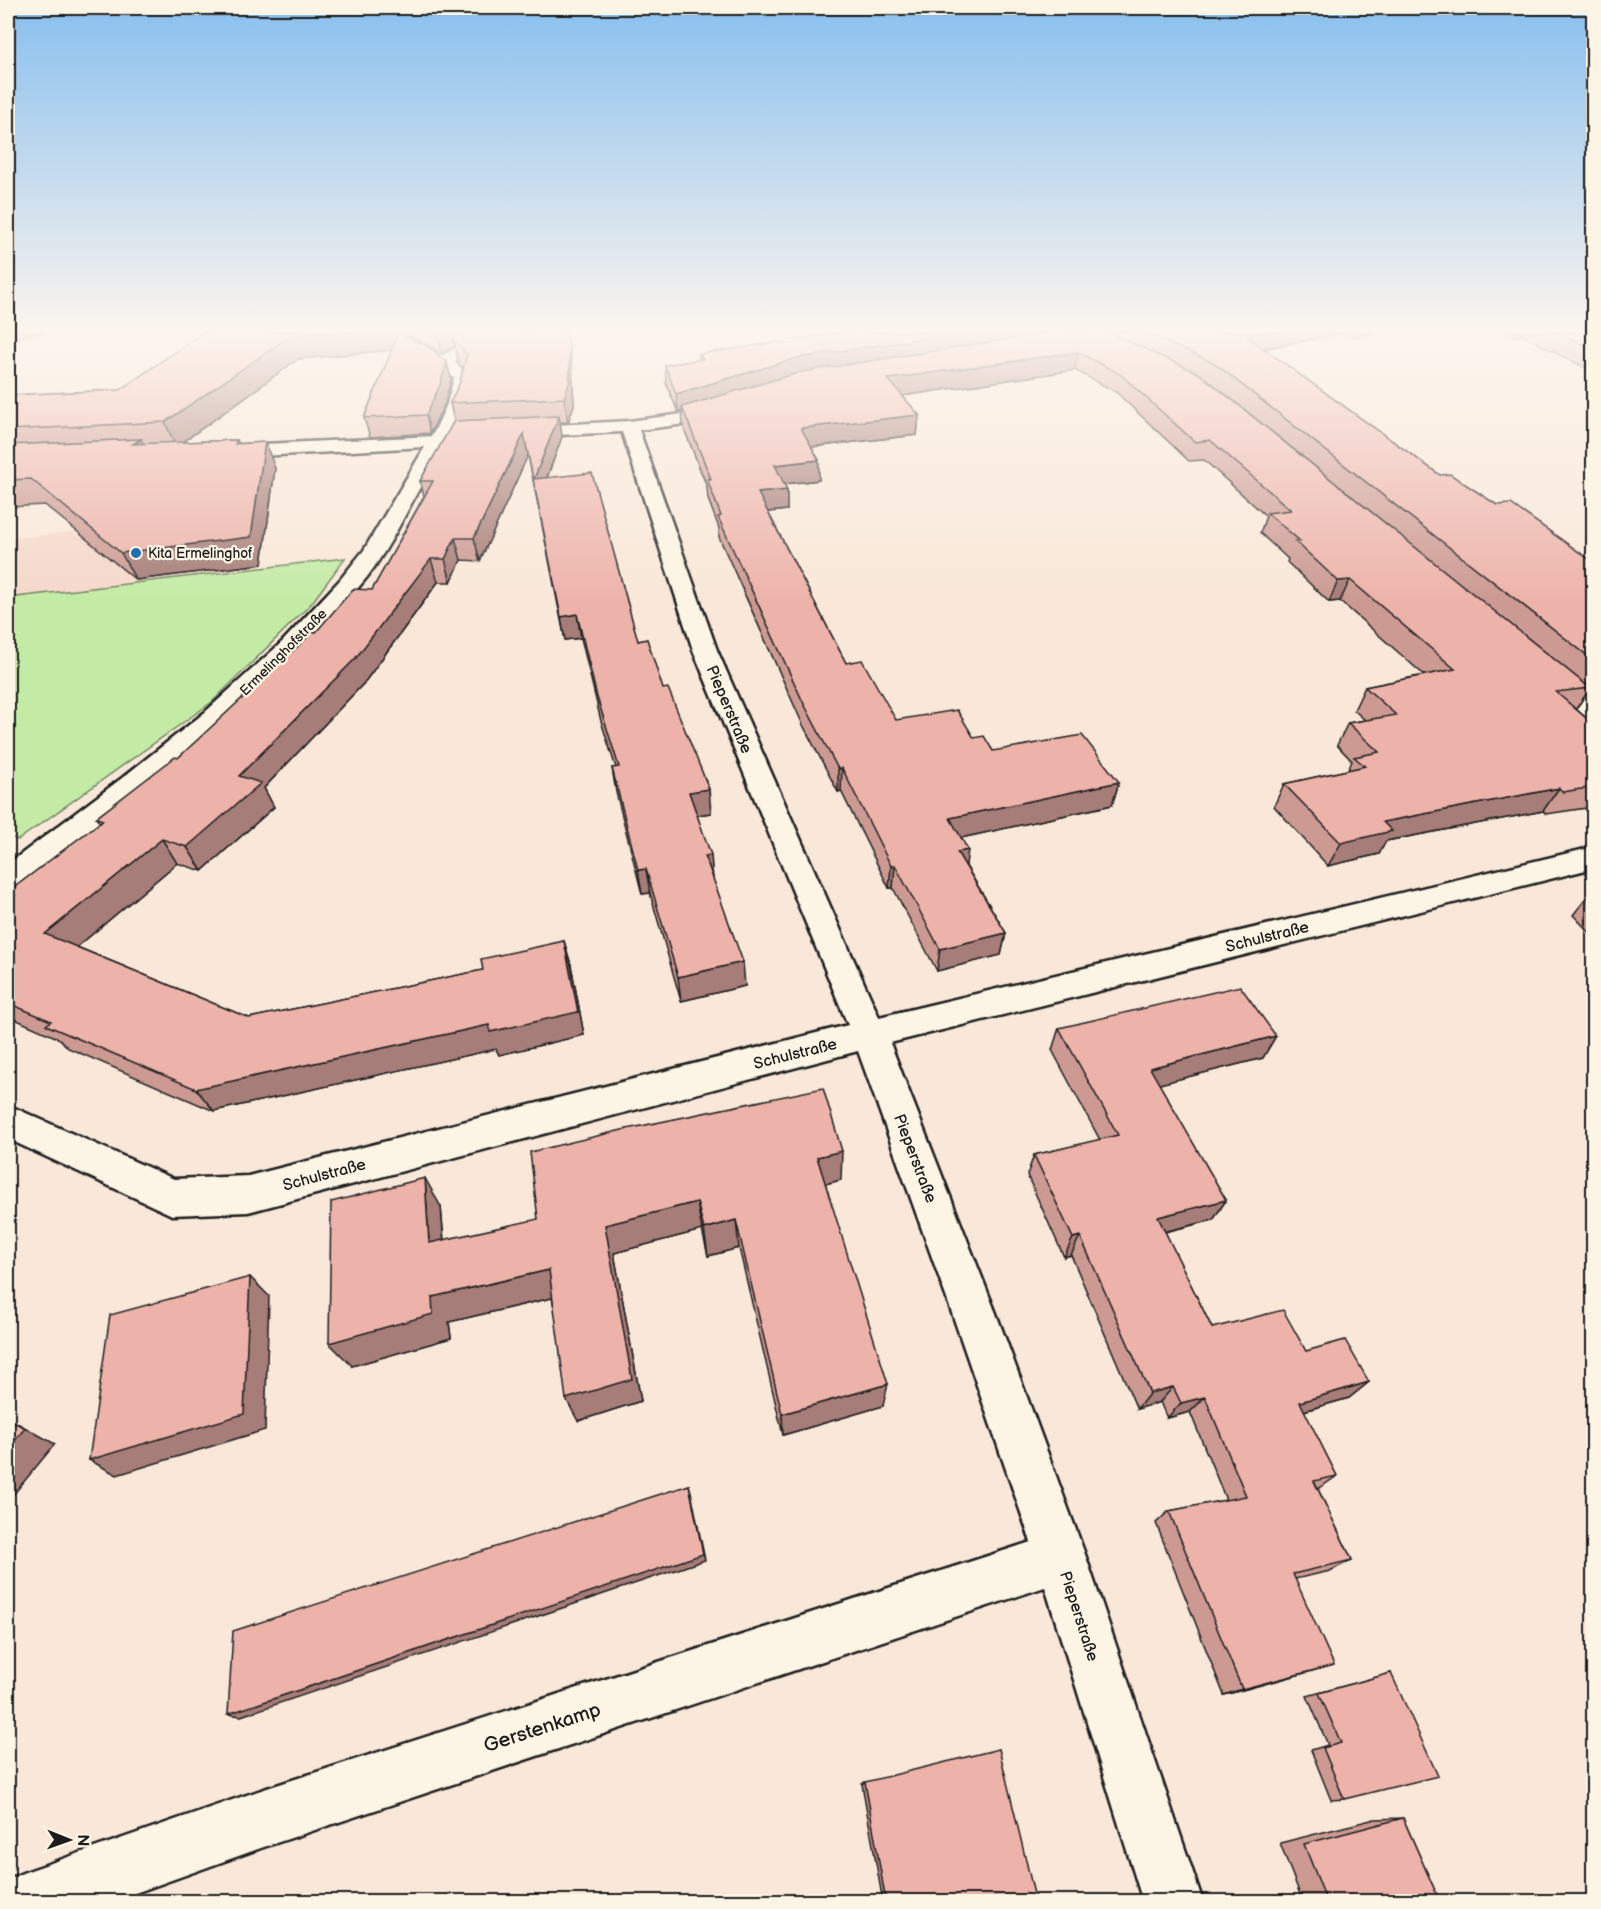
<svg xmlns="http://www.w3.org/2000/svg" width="1601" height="1909" viewBox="0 0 1601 1909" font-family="'Balsamiq Sans',sans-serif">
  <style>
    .built { fill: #f5d8cb }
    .green { fill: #c4eba6; stroke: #708461; stroke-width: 1.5 }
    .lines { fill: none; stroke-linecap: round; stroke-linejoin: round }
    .street-casing { stroke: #1c1c1c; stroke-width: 5 }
    .secondary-casing { stroke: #1c1c1c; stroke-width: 5 }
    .street { fill: #fcf5e5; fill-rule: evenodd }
    .secondary { fill: #fcf5e5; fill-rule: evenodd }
    .wall { fill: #cc9a93; stroke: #1c1c1c; stroke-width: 1.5; fill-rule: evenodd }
    .shaded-wall { fill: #a67d78; stroke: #1c1c1c; stroke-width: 1.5 }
    .building { fill: #edb3ab; stroke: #1c1c1c; stroke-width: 1.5 }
    .poi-dot { fill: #1f6fb2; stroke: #fcf5e5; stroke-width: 2 }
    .labels { text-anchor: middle; stroke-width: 4.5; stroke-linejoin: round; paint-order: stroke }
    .far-poi-label { font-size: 14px; fill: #1c1c1c; stroke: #fcf5e5; text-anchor: start }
    .far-street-label { font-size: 14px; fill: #1c1c1c; stroke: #fcf5e5 }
    .street-label { font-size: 16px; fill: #1c1c1c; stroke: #fcf5e5 }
    .near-street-label { font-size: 20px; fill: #1c1c1c; stroke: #fcf5e5 }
  </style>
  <rect width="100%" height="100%" fill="#f9e8d9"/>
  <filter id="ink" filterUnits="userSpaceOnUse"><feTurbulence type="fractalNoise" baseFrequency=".0167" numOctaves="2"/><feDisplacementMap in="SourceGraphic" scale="12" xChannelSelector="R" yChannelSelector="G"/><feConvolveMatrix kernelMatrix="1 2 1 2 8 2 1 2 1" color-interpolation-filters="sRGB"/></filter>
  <g filter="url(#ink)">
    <path class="built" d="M272 510 261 568 8 598V539Z"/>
    <path class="green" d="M345 558 311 604 212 702 18 840 8 837V598Z"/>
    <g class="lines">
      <g class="street-casing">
        <g id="street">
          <path d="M478 332H496C486 345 455 367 439 363L437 360 439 357 464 344Z"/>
          <path d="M1088 332H1127L1119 337 1068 345 1060 340 1063 337Z"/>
          <path d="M727 401 733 402 736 406 733 410 685 424 639 430 717 650 879 1017 1594 847V868L890 1043 997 1316 1086 1557 1203 1902H1143L1045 1587 261 1848 110 1902H8V1879L25 1872 261 1790 1031 1542 953 1316 858 1051 248 1212 172 1215 8 1139V1105L174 1179 248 1176 848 1025 693 650 622 432 517 437 511 436 508 432 511 428 517 427 629 421 683 414Z"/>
          <path d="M436 436 443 438 445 442 443 446 222 458 215 456 213 452 215 448 222 446Z"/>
          <path d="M1549 665 1558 667 1594 696V718L1585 716 1540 677 1537 672 1540 667Z"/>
        </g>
      </g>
      <g class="secondary-casing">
        <path id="secondary" d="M388 332H404L406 337 454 361 470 377C464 416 443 446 424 480 406 512 390 547 367 577 352 596 335 613 318 631 229 728 123 806 19 887L8 890V864L122 778 204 713 282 642 339 581 364 550 435 430 447 404 454 378 435 363 394 343Z"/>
      </g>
      <use href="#street" class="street"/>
      <use href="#secondary" class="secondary"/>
    </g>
    <g class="wall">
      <path d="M204 332H396L397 337 451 379 445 403 430 433 370 437 364 418 392 350 298 359 183 442 237 440 239 444 275 468 262 564 136 580 45 505 8 507V395L120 390Z"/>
      <path d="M406 332H565L572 368 574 405 568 422H560L562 437 547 478 638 641 663 689 711 813 697 815 713 879 745 986 681 1001 650 893 642 894 616 792 612 768H616L601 721 581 638 565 640 528 455 480 561 461 560 451 582H438L364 683 264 788 274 807 202 871 177 863 77 947 249 1018 483 970 564 941 571 965 584 1035 499 1055 496 1049 214 1111 68 1048 60 1039 8 1016V892L100 823 96 818 178 758 316 632 372 590 424 496 420 481 454 421 450 403 460 382 463 368 458 362 455 346 442 353 408 335Z"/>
      <path d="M1118 332H1379L1353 337 1344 333 1264 349 1440 475 1497 505 1593 562V694L1589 690 1576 709 1593 724V807L1546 814 1543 811 1386 841 1379 854 1328 866 1274 806 1284 784 1348 770 1352 761 1337 745 1348 723 1365 720 1354 710 1365 687 1424 675 1340 601 1329 602 1287 562 1288 559 1260 533 1266 516 1204 460 1189 461 1116 392 1075 370 902 396 919 415 917 435 812 447 819 480 784 484 787 490V510L768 512 846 663 896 720 974 738 993 751 1119 782 1112 805 961 838 966 866 1006 933 1001 955 937 971 893 888H889L841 791 838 792 803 725 719 537V528L708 499 707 487 683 426 682 411 678 412 666 383 665 365 699 360V354L1117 336ZM1207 380 1209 381 1290 447Z"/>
      <path d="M1508 332H1593V372L1522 335 1515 336Z"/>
      <path d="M1593 890V936L1573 915Z"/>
      <path d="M1059 1028 1263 1058 1159 1084 1226 1200 1213 1220 1165 1232 1212 1328 1306 1351 1369 1382 1349 1398 1304 1411 1337 1476 1318 1489 1352 1560 1330 1571 1295 1579 1312 1671 1224 1695 1156 1523 1169 1511 1226 1500 1190 1412 1167 1418 1160 1402 1137 1409 1071 1255 1064 1257 1027 1175 1034 1155 1100 1140 1052 1050Z"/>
      <path d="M841 1180 825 1184 883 1406 783 1435 739 1248 708 1256 702 1230 614 1253 641 1401 578 1421 552 1298 449 1322 451 1338 352 1366 441 1207 444 1240Z"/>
      <path d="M1391 1673 1344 1799 1331 1800 1311 1750 1328 1745 1307 1696Z"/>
      <path d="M865 1782 1036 1902H883L862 1784Z"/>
      <path d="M1403 1818 1440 1902H1303L1280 1843 1375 1819Z"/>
    </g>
    <g class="shaded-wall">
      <path d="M8 332H47L8 339Z"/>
      <path d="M333 332H396L401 349 298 359 176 447 165 422 290 336Z"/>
      <path d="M437 332H474L453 339 455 346 442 353Z"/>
      <path d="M963 332H1069L682 407V411L678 412 676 394 797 358Z"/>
      <path d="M1265 332H1345L1241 353 1246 336Z"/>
      <path d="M1355 332H1379L1353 337Z"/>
      <path d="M1516 332H1523L1522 335 1515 336Z"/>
      <path d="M569 345 572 368 574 405 568 422 564 398Z"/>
      <path d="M1078 352 1075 370 887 398 888 379Z"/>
      <path d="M447 362 451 379 445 403 430 433 426 415Z"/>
      <path d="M919 415 917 435 801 448V428Z"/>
      <path d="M559 416 562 437 538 501 534 479Z"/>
      <path d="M524 434 528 455 480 561 474 538Z"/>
      <path d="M141 439 152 464 133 444Z"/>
      <path d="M265 442 275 468 262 564 136 580 121 553Z"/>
      <path d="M819 460V480L775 485V465Z"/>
      <path d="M787 490V510L759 513 758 493Z"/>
      <path d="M455 538 461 560 451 582 445 559Z"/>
      <path d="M431 559 438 582 364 683 264 788 274 807 202 871 187 847 239 776Z"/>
      <path d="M1350 580 1340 601 1329 602 1338 581Z"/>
      <path d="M577 614 581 638 565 640 561 617Z"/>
      <path d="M842 768 841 791 838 792V769Z"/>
      <path d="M1119 782 1112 805 947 841 950 818Z"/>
      <path d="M1559 788 1543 811 1386 841 1379 854 1328 866 1341 843 1383 822Z"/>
      <path d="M709 789 711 813 691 816 689 792Z"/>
      <path d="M162 839 177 863 65 957 45 934Z"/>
      <path d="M968 850 965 872 957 852Z"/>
      <path d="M711 855 713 879 705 856Z"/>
      <path d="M895 865 893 888H889L891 866Z"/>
      <path d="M646 869 650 893 642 894 638 870Z"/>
      <path d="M1006 933 1001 955 937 971 940 949Z"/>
      <path d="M564 941 571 965 584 1035 499 1055 496 1049 214 1111 196 1089Z"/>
      <path d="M743 962 745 986 681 1001 678 977Z"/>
      <path d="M1276 1036 1263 1058 1140 1089 1150 1068Z"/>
      <path d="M842 1151 841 1180 816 1186 817 1157Z"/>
      <path d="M425 1178 441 1207 446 1270 429 1243Z"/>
      <path d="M1226 1200 1213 1220 1146 1236 1158 1217Z"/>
      <path d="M697 1202 702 1230 614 1253 641 1401 578 1421 566 1399 605 1225Z"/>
      <path d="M736 1220 739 1248 708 1256 704 1229Z"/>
      <path d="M1080 1236 1071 1255 1064 1257 1073 1238Z"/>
      <path d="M549 1270 560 1296 449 1322 451 1338 352 1366 329 1343 432 1297Z"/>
      <path d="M250 1277 269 1296 265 1430 117 1475 89 1460Z"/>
      <path d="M1369 1382 1349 1398 1282 1417 1300 1402Z"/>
      <path d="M888 1384 883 1406 783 1435 782 1414Z"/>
      <path d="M1173 1387 1160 1402 1137 1409 1150 1393Z"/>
      <path d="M1205 1397 1190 1412 1167 1418 1181 1403Z"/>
      <path d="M8 1418 55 1444 8 1501Z"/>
      <path d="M689 1485 691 1492 705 1560 241 1716 228 1714Z"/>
      <path d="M1334 1665 1224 1695 1242 1689Z"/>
    </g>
    <g class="building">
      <path d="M204 332H333L290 336 165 422 8 430V395L120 390Z"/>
      <path d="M465 332H565L569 345 570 381 564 398 450 403 460 382 467 354 453 339Z"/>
      <path d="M845 332H963L797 358 676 394 665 365 703 359 699 354Z"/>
      <path d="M1053 332H1108L1200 374 1590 688 1556 692 1593 724V787L1563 792 1559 788 1383 822 1392 831 1341 843 1284 784 1365 766 1354 757 1379 752 1348 723 1396 715 1365 687 1455 669 1350 580 1338 581 1295 541H1300L1267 513 1291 510 1210 440 1195 442 1120 374 1078 352 888 379 919 415 801 428 819 460 775 465 787 490 758 493 846 663 862 660 896 720 957 710 974 738 984 736 993 751 1082 735 1119 782 950 818 968 850 957 852 1006 933 940 949 895 865 891 866 842 768 838 769 803 702 718 517 721 516 707 479H711L682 407 801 372Z"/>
      <path d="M1144 332H1265L1246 336 1440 475 1450 474 1497 505 1511 504 1593 562V660L1214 363Z"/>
      <path d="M1559 332H1593V350Z"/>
      <path d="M399 333 430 348 447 362 440 385 426 415 364 418Z"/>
      <path d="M559 416 534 479 592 473 638 641 647 639 663 689 668 688 709 789 689 792 711 855 705 856 743 962 678 977 646 869 638 870 612 768 619 767 597 697 577 614 561 617 524 434 474 538H455L445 559H431L355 659 239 776 261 783 187 847 162 839 45 934 249 1018 483 970 481 959 564 941 578 1012 490 1032 489 1025 196 1089 46 1025 51 1021 8 1003V892L103 820 96 818 175 757 178 758 313 632H316L353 589 372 590 433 481H420L454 421Z"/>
      <path d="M141 439 133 444 237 440 235 444 265 442 251 537 121 553 31 479 8 480V445Z"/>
      <path d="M1240 986 1276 1036 1150 1068 1226 1200 1158 1217 1212 1328 1283 1310 1306 1351 1345 1340 1369 1382 1300 1402 1337 1476 1314 1481 1352 1560 1293 1574 1334 1665 1242 1689 1169 1511 1246 1496 1205 1397 1181 1403 1173 1387 1150 1393 1080 1236 1073 1238 1034 1155 1118 1135 1059 1028Z"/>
      <path d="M823 1088 842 1151 817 1157 888 1384 782 1414 736 1220 704 1229 697 1202 605 1225 632 1379 566 1399 549 1270 432 1297 433 1314 329 1343 331 1202 425 1178 429 1243 538 1219 530 1152 622 1130Z"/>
      <path d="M250 1277 244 1414 89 1460 110 1315Z"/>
      <path d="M8 1419 25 1428 8 1449Z"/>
      <path d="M689 1485 703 1554 228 1714 233 1631Z"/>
      <path d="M1391 1673 1438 1776 1344 1799 1323 1748 1341 1743 1319 1693Z"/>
      <path d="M999 1749 1036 1902H886L865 1782Z"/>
      <path d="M1403 1818 1440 1902H1327L1304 1844Z"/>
    </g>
  </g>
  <linearGradient id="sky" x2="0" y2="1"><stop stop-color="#88bfee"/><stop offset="0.55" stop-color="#fcf5ee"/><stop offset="1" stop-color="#fcf5ee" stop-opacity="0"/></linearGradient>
  <rect width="1601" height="599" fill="url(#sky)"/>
  <circle class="poi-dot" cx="136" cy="553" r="6"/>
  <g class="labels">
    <g class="far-poi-label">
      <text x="148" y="558">Kita Ermelinghof</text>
    </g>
    <g class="far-street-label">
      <text transform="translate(283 652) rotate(-45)" y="5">Ermelinghofstraße</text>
    </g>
    <g class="street-label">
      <text transform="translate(730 709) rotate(67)" y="6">Pieperstraße</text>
      <text transform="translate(1267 936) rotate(-14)" y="6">Schulstraße</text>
      <text transform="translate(795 1053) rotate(-14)" y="6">Schulstraße</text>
      <text transform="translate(916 1158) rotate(69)" y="6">Pieperstraße</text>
      <text transform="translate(324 1174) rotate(-15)" y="6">Schulstraße</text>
      <text transform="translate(1080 1616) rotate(72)" y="6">Pieperstraße</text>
    </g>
    <g class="near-street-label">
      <text transform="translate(542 1727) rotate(-18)" y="7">Gerstenkamp</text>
    </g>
  </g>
  <rect width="1601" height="1909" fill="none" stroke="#fcf5e5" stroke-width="30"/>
  <rect x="15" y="15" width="1571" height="1879" fill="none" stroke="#1c1c1c" stroke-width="2" filter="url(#ink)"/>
  <g transform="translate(69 1840) rotate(91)" stroke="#fcf5e5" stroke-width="4.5" paint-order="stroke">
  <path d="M0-4.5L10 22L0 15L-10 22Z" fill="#1c1c1c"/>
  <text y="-9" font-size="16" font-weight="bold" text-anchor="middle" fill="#1c1c1c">N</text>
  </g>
</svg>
